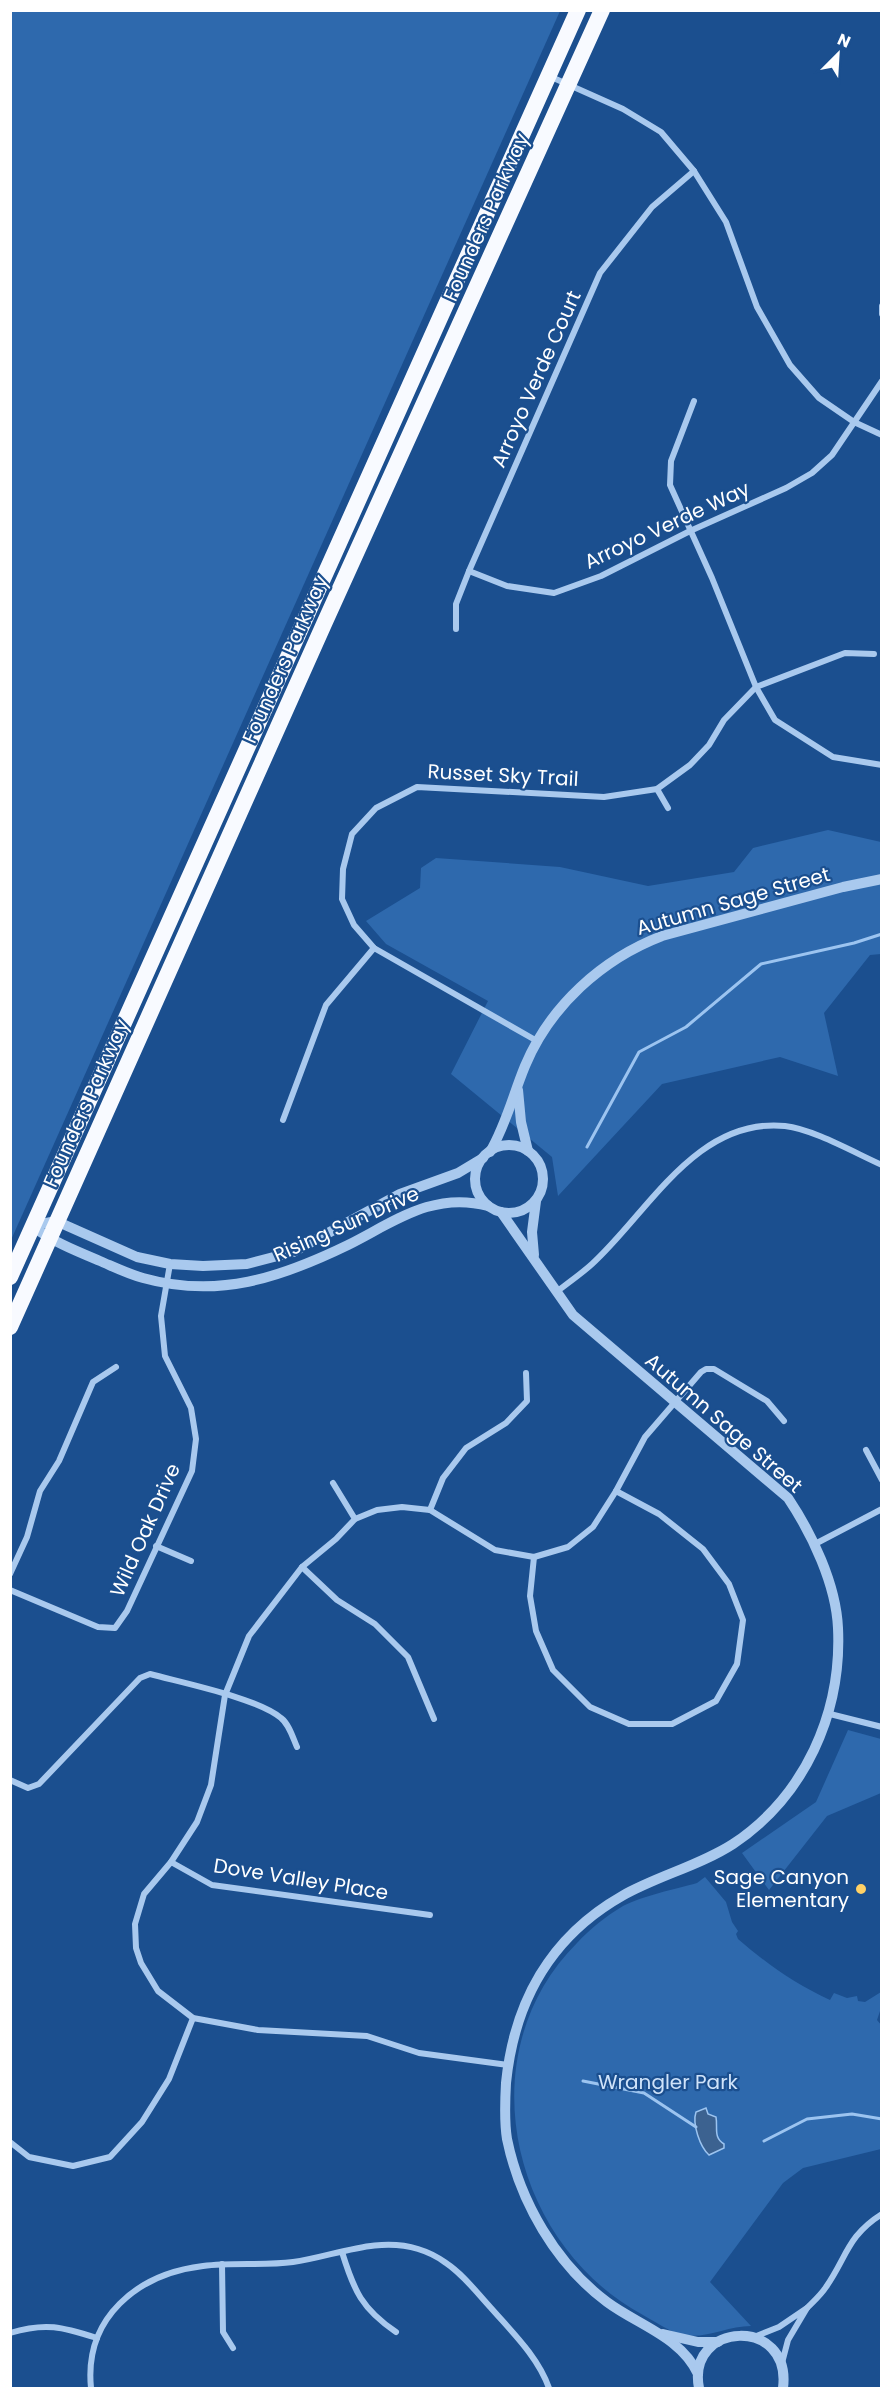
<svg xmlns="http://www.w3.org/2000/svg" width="892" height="2399" viewBox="0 0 892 2399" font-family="Poppins,sans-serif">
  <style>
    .green { fill: #2e69ad }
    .water { fill: #3c6290; stroke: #9cc4f0; stroke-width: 1.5 }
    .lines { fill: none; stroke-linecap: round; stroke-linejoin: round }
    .stream { stroke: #9cc4f0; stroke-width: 3 }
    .minor { stroke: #a9c9ee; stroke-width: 6 }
    .tertiary { stroke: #a9c9ee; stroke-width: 10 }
    .trunk { stroke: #f8faff; stroke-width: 16 }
    .poi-dot { fill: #ffd166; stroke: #1b4f8f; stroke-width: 2 }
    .labels { text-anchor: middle; stroke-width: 4.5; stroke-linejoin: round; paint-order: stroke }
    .street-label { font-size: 20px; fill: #fff; stroke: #1b4f8f }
    .poi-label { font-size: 20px; fill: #fff; stroke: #1b4f8f; text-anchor: end }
    .park-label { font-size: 20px; fill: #cfe3fa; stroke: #1b4f8f }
  </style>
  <rect width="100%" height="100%" fill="#1b4f8f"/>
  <g class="green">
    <path d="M10 11H560L11 1240H10Z"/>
    <path d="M828 830 881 842V954L870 955 824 1013 838 1076 780 1057 662 1084 558 1196 552 1157 451 1074 488 1001 386 944 366 921 420 888 421 868 436 858 560 867 648 886 734 872 753 848Z"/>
    <path d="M848 1730 881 1739V1793L827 1816 769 1890 742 1853 816 1802Z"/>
    <path d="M705 1877 726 1902 732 1922 738 1931 736 1934 738 1939C767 1964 795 1984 830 2000L834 1993 847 1998 857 1996 858 2001 865 2002 881 1992V2008L877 2020 882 2026 881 2149 803 2168 783 2183 710 2282 751 2326C726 2326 703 2341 679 2334 667 2330 654 2321 643 2315 511 2244 466 2054 577 1943 590 1929 606 1916 623 1906 642 1896 676 1889 697 1883Z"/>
  </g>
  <path class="water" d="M706 2108 708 2114 716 2117C718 2128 713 2137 724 2144V2148L709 2155C700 2147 692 2124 696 2112Z"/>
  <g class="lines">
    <g class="stream">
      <path d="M587 1147 639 1052 686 1027 761 964 854 943 882 934"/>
      <path d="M583 2081 644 2093 696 2127"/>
      <path d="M764 2141 807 2119 852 2114 882 2119"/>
    </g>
    <g class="minor">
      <path d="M549 76 623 109 661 132 694 171 726 222 757 307 790 365 819 398 854 422 882 435"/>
      <path d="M882 306V314"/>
      <path d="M694 401 671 461 670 485 712 578 756 687 775 720 833 757 882 765"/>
      <path d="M469 571 507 586 554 593 601 576 690 531 786 488 812 473 832 455 882 381"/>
      <path d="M456 629V604L469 571 600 273 652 207 694 171"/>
      <path d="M657 789 668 808"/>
      <path d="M537 1041 374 948 354 925 342 899 343 869 352 834 376 808 417 787 604 797 657 789 690 765 709 745 724 720 756 687 845 653 874 654"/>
      <path d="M283 1120 326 1005 374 948"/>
      <path d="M556 1292C568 1283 581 1274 592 1264 648 1213 696 1117 785 1126 813 1129 855 1153 882 1165"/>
      <path d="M866 1450 882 1480"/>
      <path d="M333 1483 355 1519"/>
      <path d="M430 1510 443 1478 466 1448 506 1423 527 1401 526 1373"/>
      <path d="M815 1544 882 1509"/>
      <path d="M156 1546 191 1561"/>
      <path d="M534 1557 530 1596 536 1631 553 1670 590 1707 629 1724H672L716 1701 737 1664 743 1620 729 1584 703 1549 659 1514 616 1491"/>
      <path d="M302 1567 337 1600 375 1624 408 1657 434 1719"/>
      <path d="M10 1574 27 1537 40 1491 59 1461 93 1382 116 1367"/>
      <path d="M10 1590 98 1627 115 1628 127 1611 192 1471 196 1439 191 1408 165 1356 161 1316 170 1264"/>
      <path d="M830 1714 882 1727"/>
      <path d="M10 1780 28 1788 39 1784 140 1678 150 1674C183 1683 257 1698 281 1718 289 1724 293 1738 297 1747"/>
      <path d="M171 1862 212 1885 430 1915"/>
      <path d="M508 2065 419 2053 367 2036 258 2030 193 2018 158 1991 141 1963 136 1948 135 1924 144 1894 171 1862 197 1822 211 1785 225 1695 249 1636 302 1567 336 1539 355 1519 377 1510 402 1507 430 1510 495 1550 534 1557 568 1547 593 1527 616 1491 645 1437 701 1372 706 1369H714L767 1401 784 1421"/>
      <path d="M10 2142 29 2157 73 2166 110 2157 142 2122 169 2079 193 2018"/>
      <path d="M342 2252C354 2291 362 2309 396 2332"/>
      <path d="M222 2264 223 2332 233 2348"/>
      <path d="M807 2308C813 2302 821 2295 826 2287 847 2257 847 2236 882 2214"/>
      <path d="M10 2333C46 2322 62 2327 97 2338"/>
      <path d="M754 2337 779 2327 807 2308 788 2340 782 2363"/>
      <path d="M91 2388C84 2318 137 2274 203 2266 233 2262 263 2266 293 2262 335 2256 377 2236 418 2249 428 2252 438 2257 446 2263 464 2275 477 2293 491 2308 513 2333 538 2357 549 2388"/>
    </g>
    <g class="tertiary">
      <path d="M518 1090 521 1122 528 1151"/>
      <circle cx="509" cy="1179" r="34"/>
      <path d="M490 1152C506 1125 513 1095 525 1066 550 1006 602 959 662 936L843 887 882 879"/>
      <path d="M501 1212 573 1315 788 1498C812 1534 836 1584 838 1628 842 1713 805 1796 733 1844 699 1866 657 1876 622 1896 550 1937 514 2003 506 2083 505 2101 504 2121 507 2139 520 2202 556 2264 607 2302 638 2325 681 2337 698 2374"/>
      <path d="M32 1226C53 1242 76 1251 100 1261 114 1267 128 1274 143 1278 218 1299 280 1278 348 1245 394 1222 433 1191 488 1206"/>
      <path d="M32 1226 56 1221 137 1257 170 1264 203 1266 247 1264 293 1252 400 1194 458 1173 483 1158"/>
      <path d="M534 1255 532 1232 536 1201"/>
      <path d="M663 2334 698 2342H718"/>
      <path d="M699 2388C686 2321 792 2316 783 2388"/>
    </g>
    <g class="trunk">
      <path d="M10 1277 578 10"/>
      <path d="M10 1327 324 624 602 10"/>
    </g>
  </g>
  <circle class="poi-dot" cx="861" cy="1889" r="6"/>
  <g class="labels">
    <g class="street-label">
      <text transform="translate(486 217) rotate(-66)" y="7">Founders Parkway</text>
      <text transform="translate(536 379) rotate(-66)" y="7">Arroyo Verde Court</text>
      <text transform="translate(667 525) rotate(-25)" y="7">Arroyo Verde Way</text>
      <text transform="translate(285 659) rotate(-66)" y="7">Founders Parkway</text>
      <text transform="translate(503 775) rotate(3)" y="7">Russet Sky Trail</text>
      <text transform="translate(733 901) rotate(-16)" y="7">Autumn Sage Street</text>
      <text transform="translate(86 1103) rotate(-66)" y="7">Founders Parkway</text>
      <text transform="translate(346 1224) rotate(-24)" y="7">Rising Sun Drive</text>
      <text transform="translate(724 1423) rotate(41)" y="7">Autumn Sage Street</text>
      <text transform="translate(145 1530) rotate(-66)" y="7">Wild Oak Drive</text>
      <text transform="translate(301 1879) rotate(9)" y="7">Dove Valley Place</text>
    </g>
    <g class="poi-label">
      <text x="849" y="1884">Sage Canyon<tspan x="849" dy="23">Elementary</tspan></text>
    </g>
    <g class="park-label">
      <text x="668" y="2089">Wrangler Park</text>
    </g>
  </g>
  <rect width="892" height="2399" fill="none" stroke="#ffffff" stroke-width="24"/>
  <g transform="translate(838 54) rotate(24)" stroke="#1b4f8f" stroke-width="4.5" paint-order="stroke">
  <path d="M0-4.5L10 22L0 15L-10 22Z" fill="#ffffff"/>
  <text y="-9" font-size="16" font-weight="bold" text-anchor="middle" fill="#ffffff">N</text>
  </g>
</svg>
